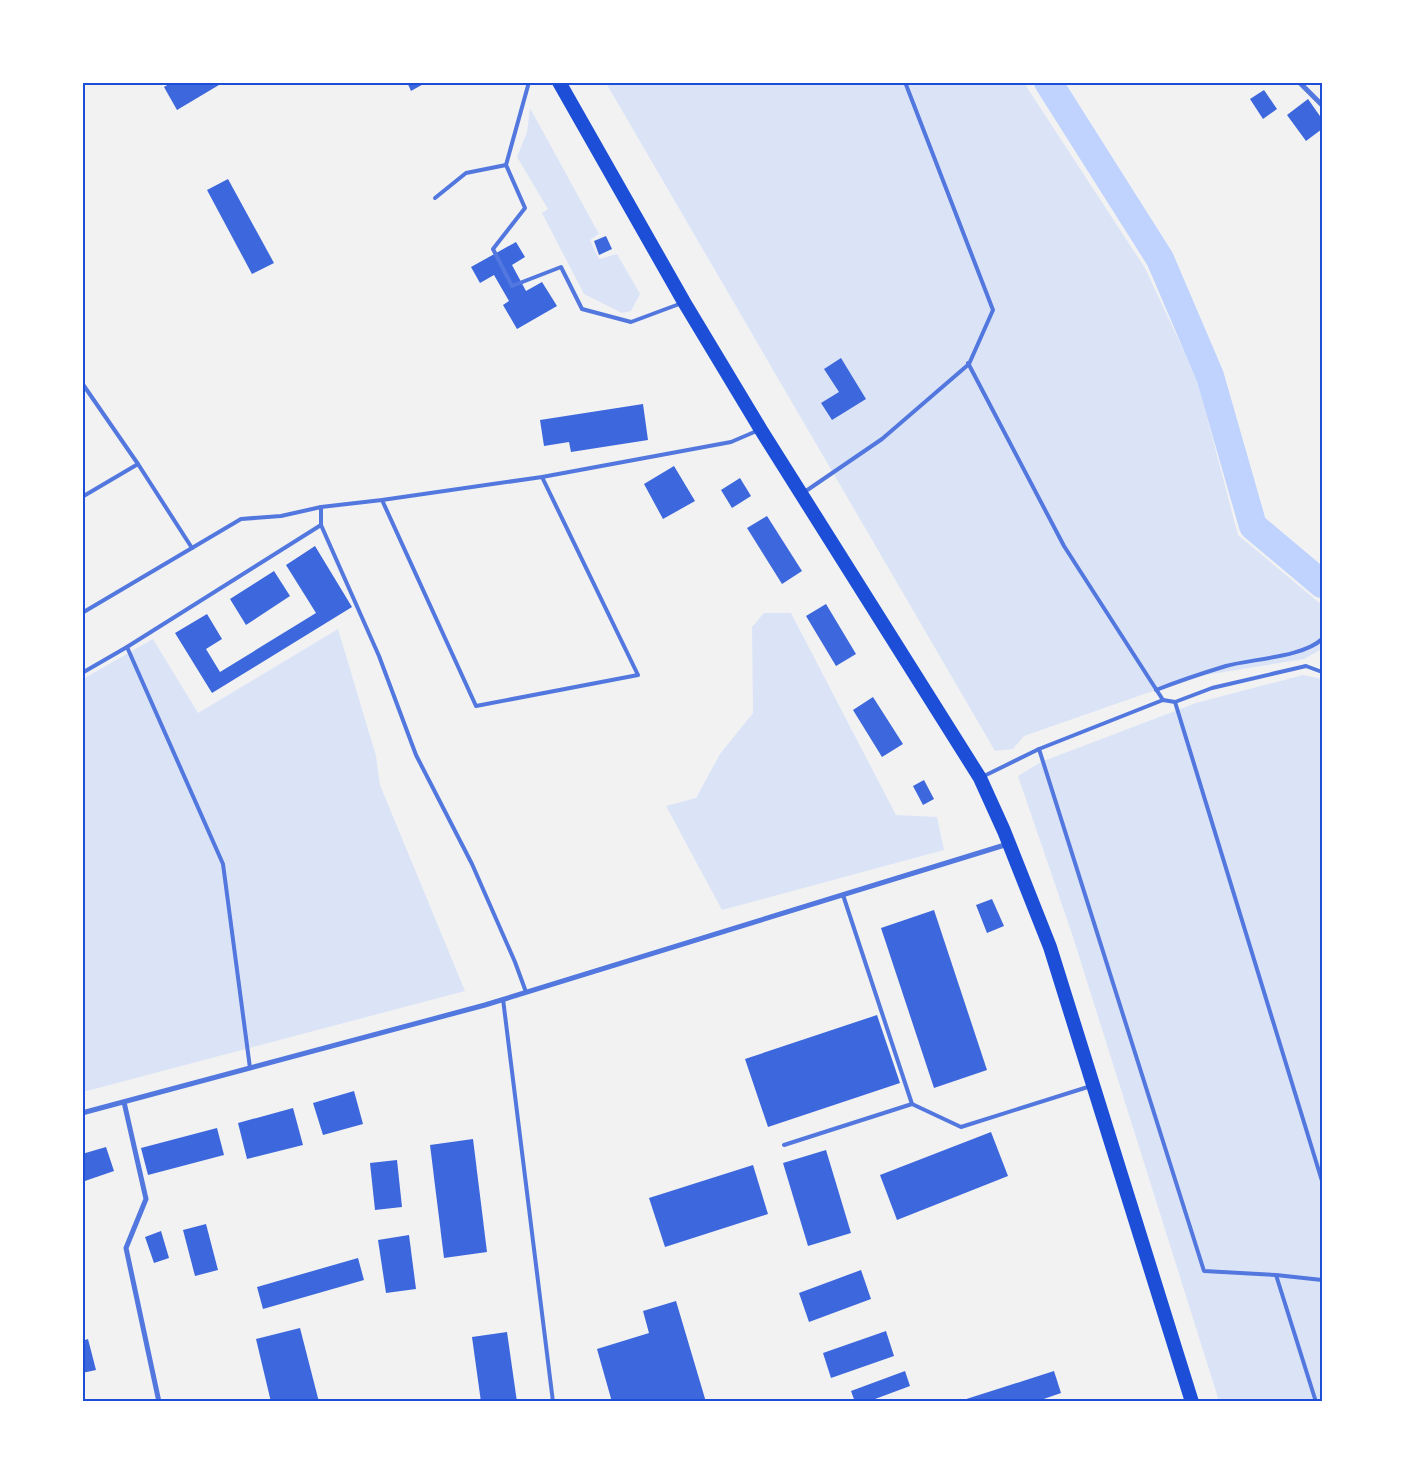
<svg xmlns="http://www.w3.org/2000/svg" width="1405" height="1484" viewBox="0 0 1405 1484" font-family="'Nunito Sans',sans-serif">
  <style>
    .green { fill: #dbe4f7 }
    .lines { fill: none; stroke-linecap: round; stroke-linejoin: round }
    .river { stroke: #bfd3fe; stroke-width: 28 }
    .building { fill: #3d67dc }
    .service { stroke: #5277de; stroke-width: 4 }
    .minor { stroke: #5277de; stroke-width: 5 }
    .trunk { stroke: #1d4ed8; stroke-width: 14 }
    .neatline { fill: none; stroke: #1d4ed8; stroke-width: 2 }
  </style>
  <rect width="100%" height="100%" fill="#f2f2f2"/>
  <g class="green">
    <path d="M606 83H1024L1145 268 1197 379 1238 535 1322 605V649L1304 659 1193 677 1024 736 1013 749 995 751Z"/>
    <path d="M530 108 599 234 590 240 599 259 617 254 640 294 631 311 622 313 584 294 542 213 548 209 517 157 527 132Z"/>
    <path d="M764 613H791L896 815 937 817 944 850 722 910 666 806 696 798 720 754 753 713 752 627Z"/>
    <path d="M338 629 376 756 380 785 465 991 83 1092V679L153 639 198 713Z"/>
    <path d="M1303 675 1322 679V1401H1219L1073 937 1018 776 1041 762 1196 703Z"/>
  </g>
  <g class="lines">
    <path class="river" d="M1048 82 1160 259 1210 376 1253 526 1322 584"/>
  </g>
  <g class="building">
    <path d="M172 82H224L177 110 164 87Z"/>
    <path d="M407 82H427L411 91Z"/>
    <path d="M1264 90 1277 109 1263 119 1250 99Z"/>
    <path d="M1308 99 1322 119V129L1306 141 1287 115Z"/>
    <path d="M228 179 274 263 252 274 207 190Z"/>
    <path d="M606 236 612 249 599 255 594 241Z"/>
    <path d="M516 242 525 257 512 265 526 291 542 282 557 306 517 329 503 305 509 301 494 275 480 283 471 267Z"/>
    <path d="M841 358 866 399 832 420 821 403 839 392 824 369Z"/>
    <path d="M643 404 648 440 571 452 569 442 544 446 540 420Z"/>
    <path d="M674 466 695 501 663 519 644 484Z"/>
    <path d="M740 478 751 496 732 508 721 490Z"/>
    <path d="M767 516 802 571 782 584 747 528Z"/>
    <path d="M315 546 352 607 212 693 175 633 207 614 222 639 206 649 220 672 316 613 286 565Z"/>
    <path d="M274 571 290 596 246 625 230 599Z"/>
    <path d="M826 604 856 654 836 666 806 616Z"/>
    <path d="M873 697 903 744 882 757 853 710Z"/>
    <path d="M924 780 934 799 923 805 913 786Z"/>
    <path d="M992 899 1004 926 987 933 976 905Z"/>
    <path d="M934 910 987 1070 934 1088 881 928Z"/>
    <path d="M877 1015 900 1083 768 1127 745 1059Z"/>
    <path d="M354 1091 363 1124 323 1135 313 1103Z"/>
    <path d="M293 1108 303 1145 247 1159 238 1123Z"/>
    <path d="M217 1128 224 1155 148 1175 141 1148Z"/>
    <path d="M991 1132 1008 1176 897 1220 880 1175Z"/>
    <path d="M473 1139 487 1252 444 1258 430 1145Z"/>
    <path d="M106 1147 114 1171 82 1182V1154Z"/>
    <path d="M826 1150 851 1233 808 1246 783 1163Z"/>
    <path d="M397 1160 402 1207 375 1210 370 1163Z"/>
    <path d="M753 1165 768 1214 665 1247 649 1198Z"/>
    <path d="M206 1224 218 1270 195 1276 183 1230Z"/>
    <path d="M161 1231 169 1258 154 1263 145 1237Z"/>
    <path d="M409 1235 416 1289 386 1293 378 1240Z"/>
    <path d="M358 1258 364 1280 263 1309 257 1287Z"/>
    <path d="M861 1270 871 1299 809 1322 799 1293Z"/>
    <path d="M676 1301 706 1402H612L597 1349 649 1333 643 1311Z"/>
    <path d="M300 1328 319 1402H271L256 1339Z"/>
    <path d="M886 1331 894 1356 831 1378 823 1353Z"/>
    <path d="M507 1332 517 1402H481L472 1337Z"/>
    <path d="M88 1339 96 1370 82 1373V1341Z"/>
    <path d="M905 1371 910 1386 867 1402H855L851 1391Z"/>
    <path d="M1054 1371 1061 1393 1035 1402H957Z"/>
  </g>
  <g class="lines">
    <g class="service">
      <path d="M529 82 506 165 525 208 493 249 512 286 561 267 582 309 631 322 682 303"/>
      <path d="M435 198 466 173 506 165"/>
      <path d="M968 363 1064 546 1163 700"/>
      <path d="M82 383 138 464 192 548"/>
      <path d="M803 493 882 439 969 364 993 310 905 82"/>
      <path d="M82 497 138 464"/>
      <path d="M382 500 476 706 638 675 542 477"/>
      <path d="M321 525 379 656 416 755 472 864 515 962 526 992"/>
      <path d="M82 613 241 519 281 516 321 507 382 500 542 477 731 442 759 430"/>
      <path d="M127 647 223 864 250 1068"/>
      <path d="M82 673 127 647 321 525V507"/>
      <path d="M1156 690C1179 681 1203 673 1226 666 1251 659 1304 657 1322 639"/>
      <path d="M1175 702 1322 1181"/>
      <path d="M1039 749 1204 1271 1276 1275 1322 1280"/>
      <path d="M982 777 1039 749 1163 700 1175 702 1212 688 1306 666 1322 672"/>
      <path d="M843 895 912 1104"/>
      <path d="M503 999 553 1402"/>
      <path d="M784 1145 912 1104 961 1127 1091 1086"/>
      <path d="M1276 1275 1316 1402"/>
    </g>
    <g class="minor">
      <path d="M1299 82 1322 105"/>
      <path d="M124 1102 146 1199 126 1248 159 1402"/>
      <path d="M82 1113 485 1005 1008 844"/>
    </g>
    <path class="trunk" d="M559 82 684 302 761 430 980 778 1004 831 1050 947 1192 1402"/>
  </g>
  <rect width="1405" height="1484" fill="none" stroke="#ffffff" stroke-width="168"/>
  <rect x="84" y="84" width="1237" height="1316" class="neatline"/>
</svg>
